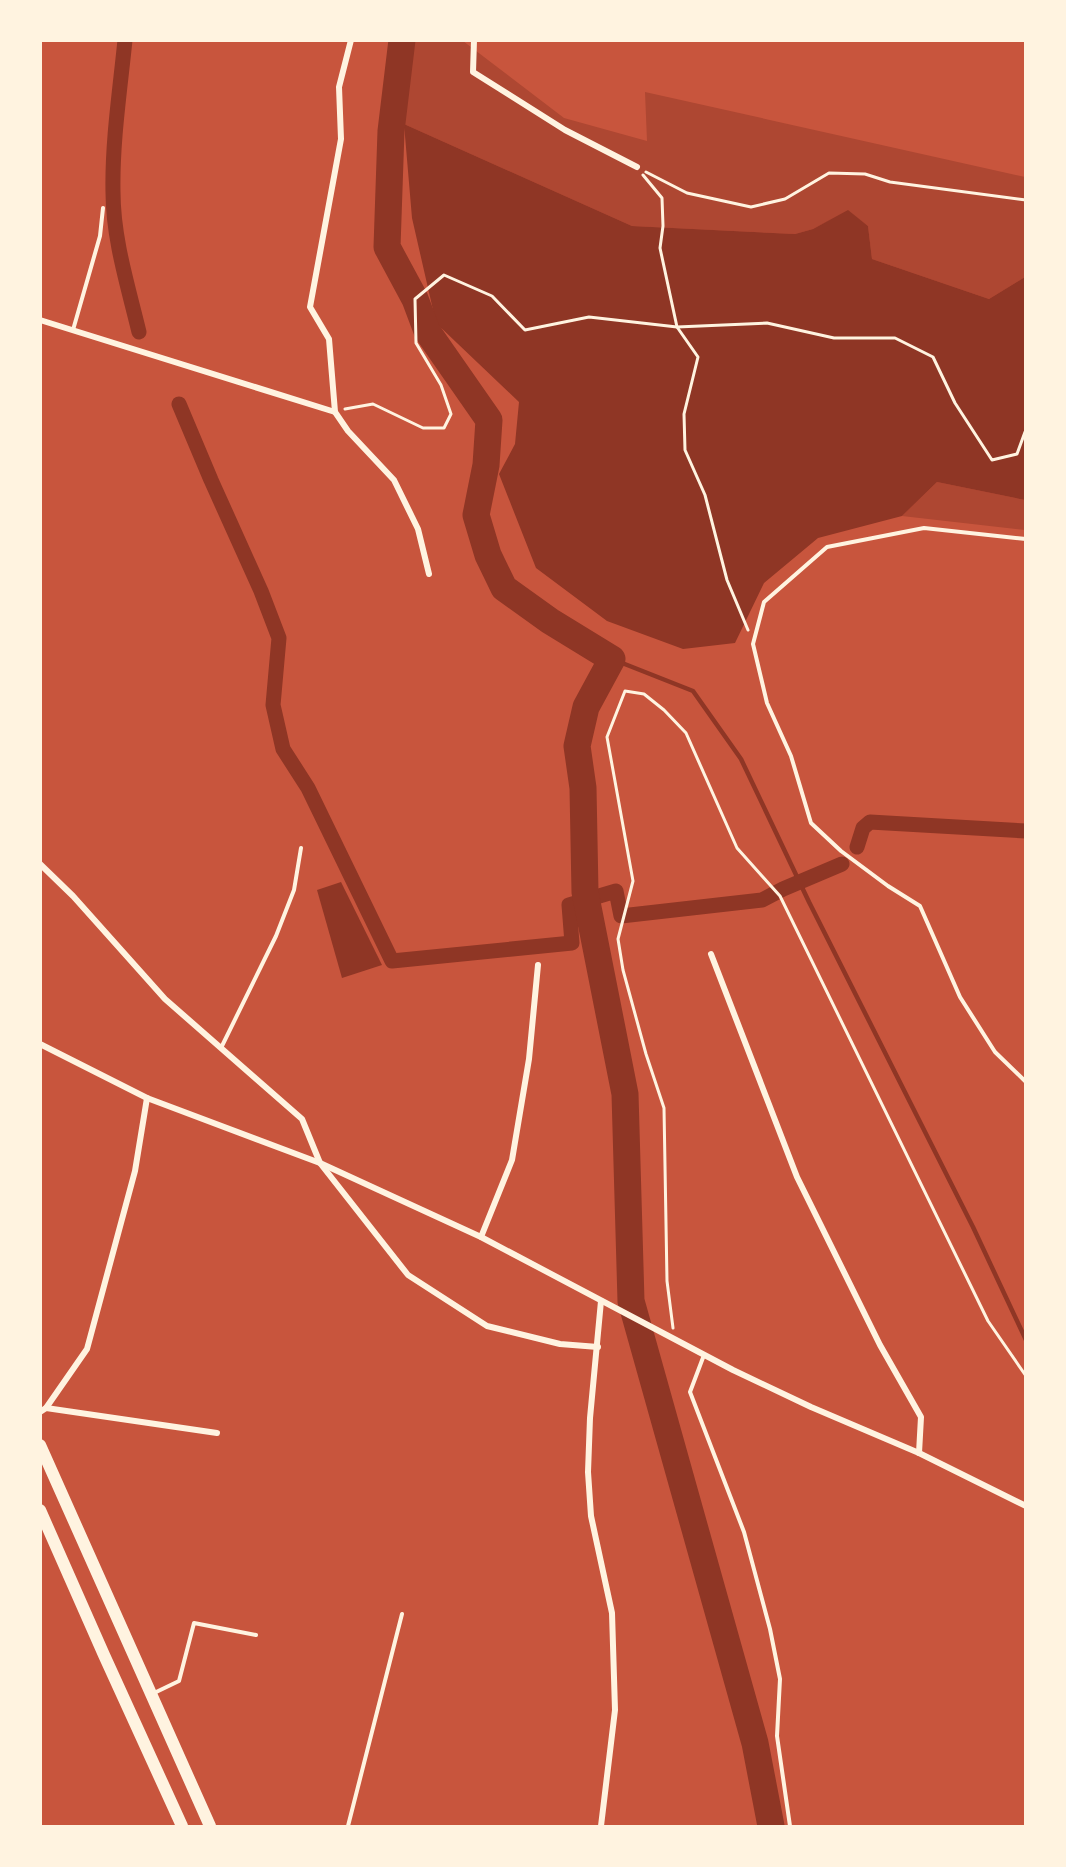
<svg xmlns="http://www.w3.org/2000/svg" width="1066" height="1867" viewBox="0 0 1066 1867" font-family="Ubuntu,sans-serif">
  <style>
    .green { fill: #ae4732 }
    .water { fill: #8f3625 }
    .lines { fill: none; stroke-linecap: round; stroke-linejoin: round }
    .stream { stroke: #8f3625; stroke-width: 4.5 }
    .canal { stroke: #8f3625; stroke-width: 15 }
    .river { stroke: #8f3625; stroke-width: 27 }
    .path { stroke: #fff3e0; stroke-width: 3 }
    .service { stroke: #fff3e0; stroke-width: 4 }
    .minor { stroke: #fff3e0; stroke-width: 6 }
    .trunk { stroke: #fff3e0; stroke-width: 12 }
  </style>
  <rect width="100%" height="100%" fill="#c8553d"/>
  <g class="green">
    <path d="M411 41H463L564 118 647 141 645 92 1025 177V277L989 299 872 259 868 226 848 211 813 229 795 234 632 226 404 124Z"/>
    <path d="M937 482 1025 500V530L902 516Z"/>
  </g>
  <g class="water">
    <path d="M404 124 632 226 795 234 813 229 848 210 868 226 872 259 989 299 1025 277V500L937 482 902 516 818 538 764 583 735 643 683 649 607 621 536 568 499 474 515 444 519 402 436 323 412 218Z"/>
    <path d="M341 882 382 965 342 978 317 890Z"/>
  </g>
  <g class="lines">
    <path class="stream" d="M612 659 693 691 741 759 809 902 973 1227 1026 1340"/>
    <g class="canal">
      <path d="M125 40C120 90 112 142 113 192 113 239 128 286 139 332"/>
      <path d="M179 404 211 480 261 591 279 638 273 705 283 749 308 788 392 961 572 943 569 905 616 891 621 916 762 900 783 889 842 864"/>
      <path d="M857 847 863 828 870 822 1026 831"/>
    </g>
    <path class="river" d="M402 40 391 131 387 247 415 299 427 331 489 420 486 465 476 515 488 555 504 588 550 621 612 659 586 707 577 746 583 788 585 892 625 1094 631 1301 755 1743 771 1826"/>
    <g class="path">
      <path d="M646 172 687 193 751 207 785 199 829 173 865 174 890 182 1026 200"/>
      <path d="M643 175 662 198 663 226 660 248 677 327 698 357 684 414 685 450 705 495 727 580 748 630"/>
      <path d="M345 409 373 404 423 428H444L451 414 441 385 416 343 415 299 444 275 492 296 525 330 589 317 677 327 767 323 834 338H895L933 357 955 403 992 460 1017 454 1025 432"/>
      <path d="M673 1328 667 1281 664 1108 646 1054 623 970 618 939 633 881 607 737 625 691 644 694 664 710 686 733 737 848 780 896 988 1321 1026 1376"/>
    </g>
    <g class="service">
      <path d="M73 330 100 236 103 208"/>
      <path d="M1026 539 924 528 827 547 764 602 753 644 767 703 791 756 811 823 841 851 888 886 920 906 960 997 995 1052 1026 1082"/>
      <path d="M221 1048 276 936 294 890 301 848"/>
      <path d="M704 1355 690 1392 744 1532 770 1629 780 1679 777 1736 790 1826"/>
      <path d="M152 1694 179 1681 194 1623 256 1635"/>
      <path d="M348 1826 402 1614"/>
    </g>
    <g class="minor">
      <path d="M351 40 339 87 341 139 310 307 329 339 335 412 348 431 394 480 418 529 429 574"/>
      <path d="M474 40 473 72 565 130 637 167"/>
      <path d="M40 320 335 412"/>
      <path d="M40 864 73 896 165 999 302 1119 320 1163 408 1275 487 1326 560 1344 598 1347"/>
      <path d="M711 954 797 1177 880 1345 921 1417 919 1453"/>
      <path d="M40 1044 147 1098 320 1163 481 1237 733 1370 811 1407 919 1453 1026 1506"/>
      <path d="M481 1237 512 1160 529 1059 538 965"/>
      <path d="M601 1301 590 1418 588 1472 591 1516 612 1613 615 1710 601 1826"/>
      <path d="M46 1408 217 1433"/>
      <path d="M40 1412 46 1408 87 1349 135 1171 147 1098"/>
    </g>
    <g class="trunk">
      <path d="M40 1445 210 1826"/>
      <path d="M40 1510 104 1655 182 1826"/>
    </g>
  </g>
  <rect width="1066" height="1867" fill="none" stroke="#fff3e0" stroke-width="84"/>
</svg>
